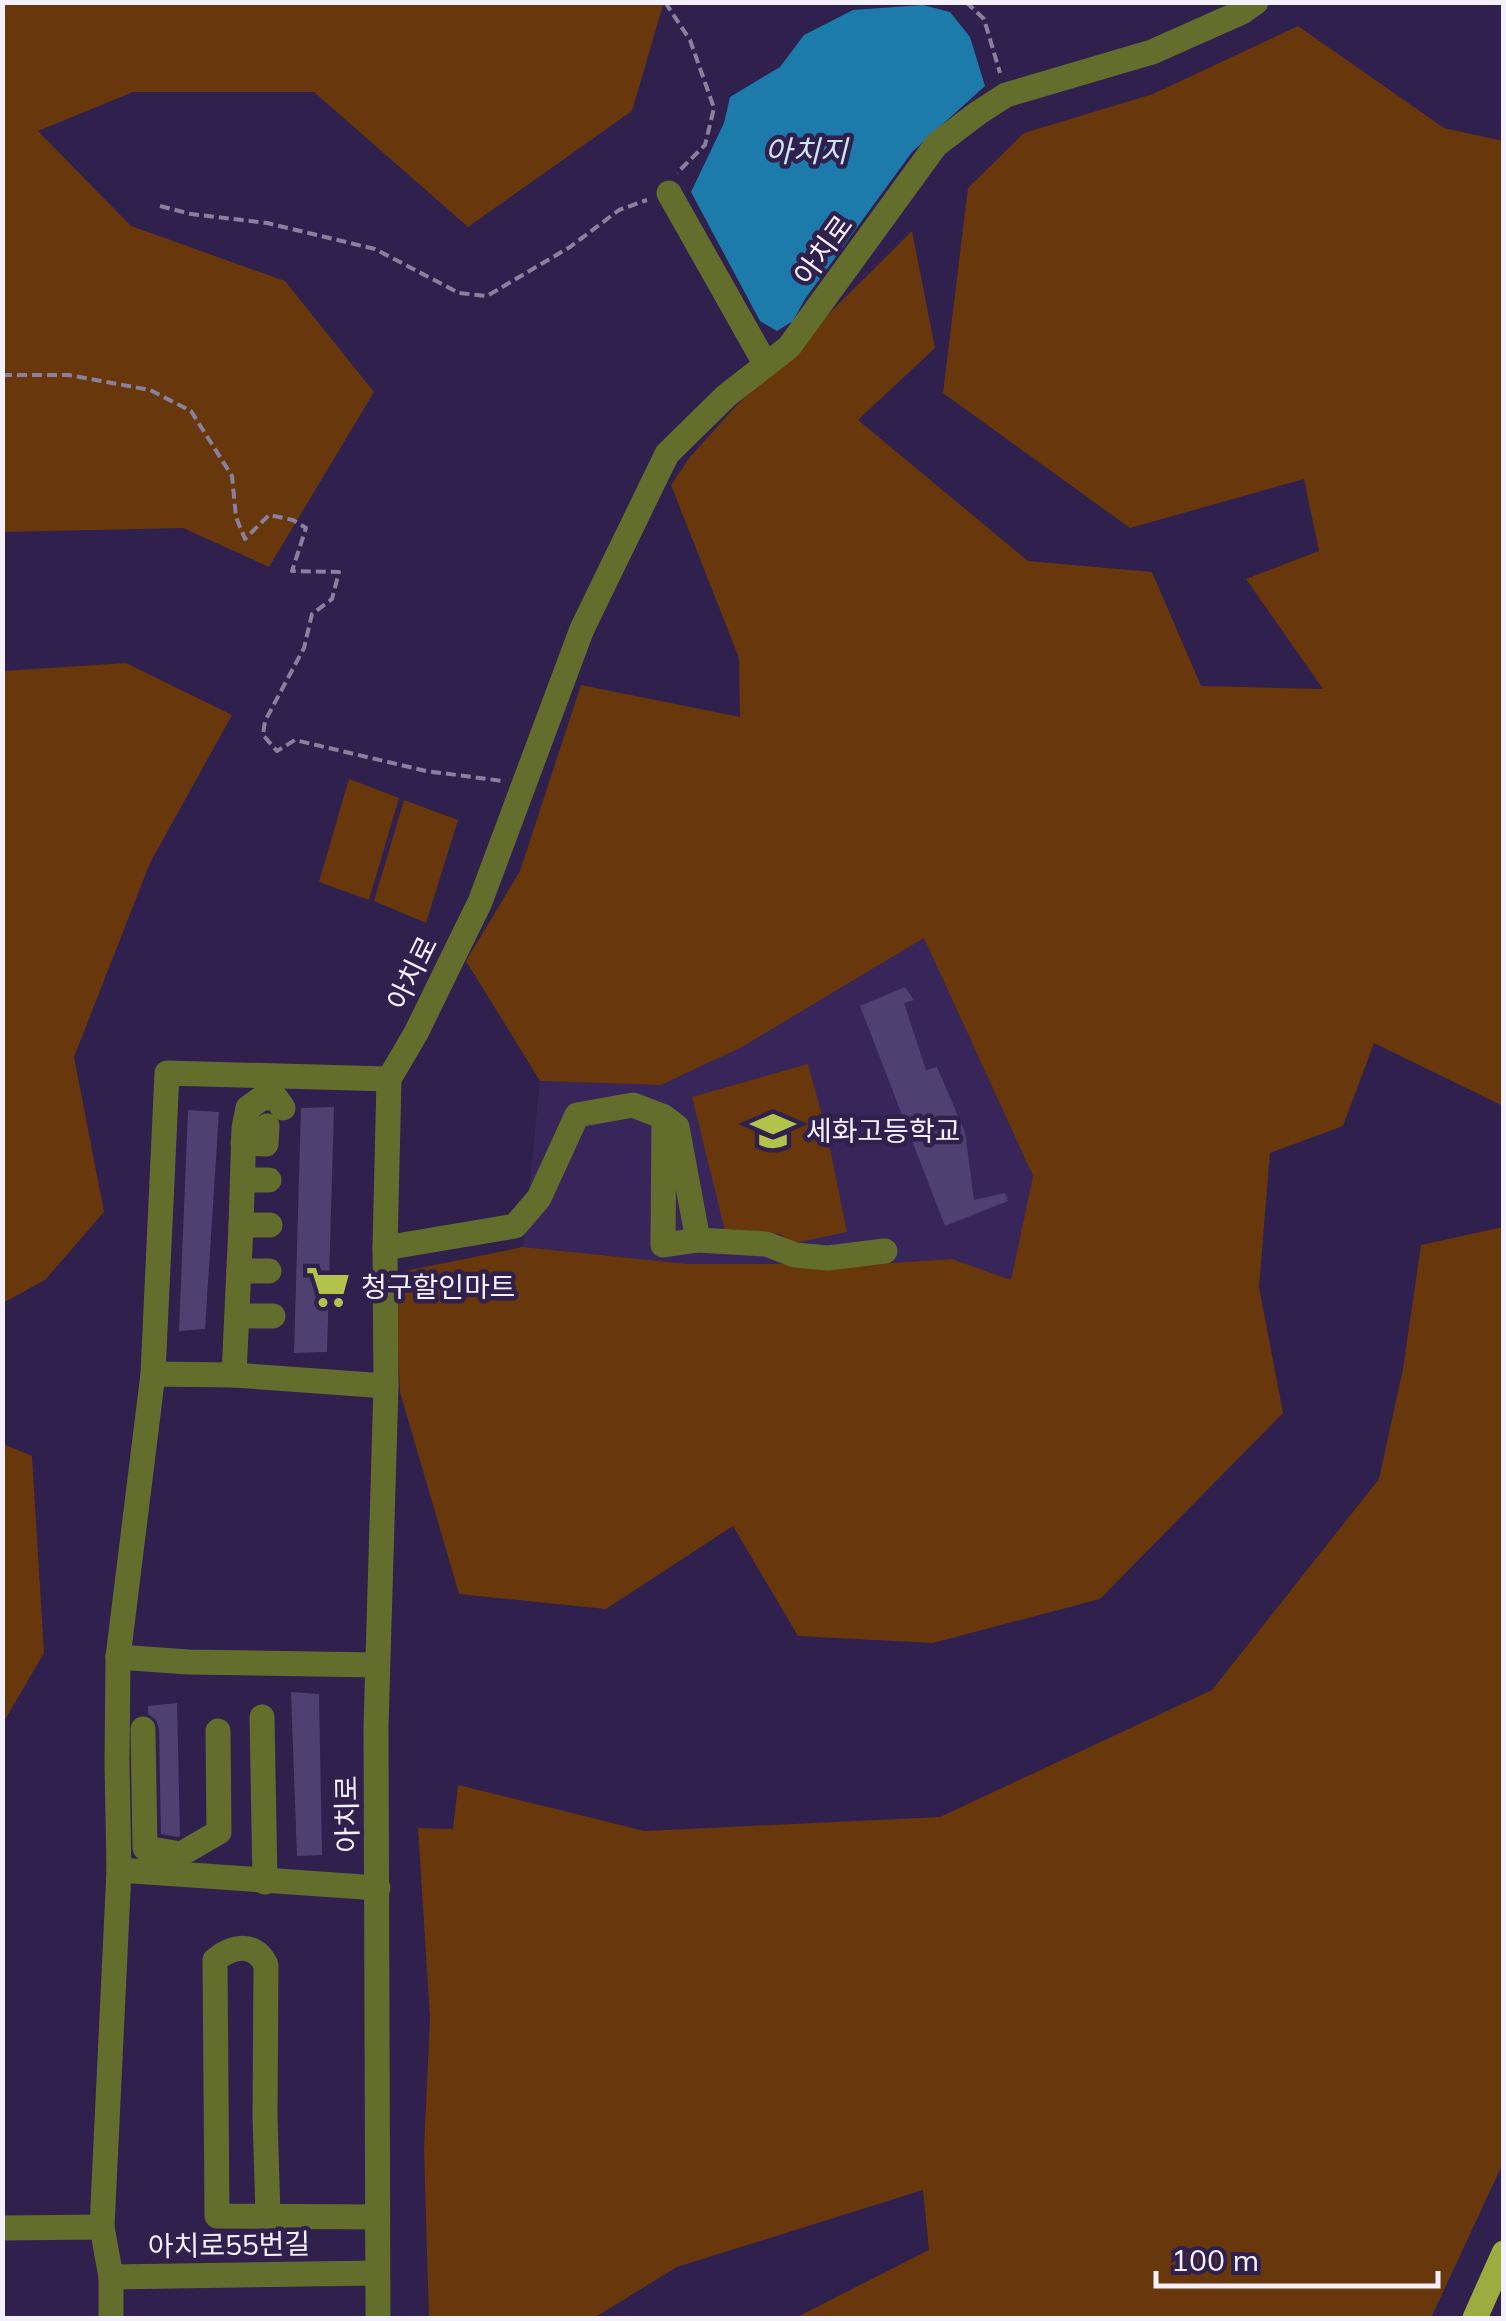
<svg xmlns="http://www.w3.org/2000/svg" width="1506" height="2321" viewBox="0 0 1506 2321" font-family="Mulish,'Noto Sans KR',sans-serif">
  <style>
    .built { fill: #38265a }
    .green { fill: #68370b }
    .water { fill: #1c7baa }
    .building { fill: #4e4070 }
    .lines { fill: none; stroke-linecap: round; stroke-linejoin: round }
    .path { stroke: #8a809e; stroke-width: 4; stroke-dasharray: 10 5; stroke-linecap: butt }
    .minor { stroke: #636d2c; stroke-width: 25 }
    .major { stroke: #9dac3e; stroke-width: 25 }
    .labels { text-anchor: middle; stroke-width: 9; stroke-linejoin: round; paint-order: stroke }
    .street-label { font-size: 28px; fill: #f4f1fd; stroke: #2f204d }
    .poi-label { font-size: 28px; fill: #f4f1fd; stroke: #2f204d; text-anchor: start }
    .water-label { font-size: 30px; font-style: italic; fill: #cce4f4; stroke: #2f204d }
  </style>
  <rect width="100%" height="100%" fill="#2f204d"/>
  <path class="built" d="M924 938 1033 1176 1011 1281 952 1259 832 1267 688 1264 523 1247 540 1081 661 1085 742 1047Z"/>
  <g class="green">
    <path d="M661 2 663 5 632 111 468 227 314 92H133L38 131 131 226 285 281 374 392 269 567 183 528 3 532V3Z"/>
    <path d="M1298 26 1444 128 1503 141V1106L1374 1043 1343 1126 1270 1153 1259 1287 1283 1413 1100 1599 933 1643 798 1636 733 1526 606 1609 459 1594 400 1392 395 1273 523 1247 688 1264H817L832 1267 952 1259 1011 1280 1033 1176 924 938 742 1047 661 1085 540 1081 466 961 520 871 581 685 740 717 739 658 671 485 690 457 737 405 912 231 935 348 858 420 1028 561 1152 572 1201 686 1323 689 1246 579 1319 551 1304 479 1130 528 943 393 968 188 1024 133 1153 94Z"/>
    <path d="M126 663 232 715 150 863 74 1057 104 1212 45 1280 3 1303V671Z"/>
    <path d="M349 779 399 798 369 900 319 882Z"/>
    <path d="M404 800 458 820 426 923 374 901Z"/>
    <path d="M808 1064 827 1134 847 1232 790 1244 781 1234 725 1231 692 1097Z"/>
    <path d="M1503 1227V2163L1431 2318H795L929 2250 923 2190 677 2267 594 2318H429L424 2150 430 2017 418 1828 453 1829 458 1785 645 1831 940 1817 1212 1690 1379 1479 1403 1369 1421 1245Z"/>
    <path d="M3 1444 32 1456 44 1653 3 1723Z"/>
  </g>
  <path class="water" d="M923 5 950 12 970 37 985 86 912 152 805 299 793 321 777 331 760 321 691 192 724 123 730 97 780 67 804 35 853 10Z"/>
  <g class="building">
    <path d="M905 987 914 1000 904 1003 926 1070 937 1067 965 1132 974 1200 1005 1193 1008 1201 945 1226 860 1006Z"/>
    <path d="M334 1107 327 1352 294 1353 301 1108Z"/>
    <path d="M188 1110 219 1112 205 1329 179 1331Z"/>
    <path d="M291 1692 319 1694 322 1855 297 1856Z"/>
    <path d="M177 1703 180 1836 178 1837 161 1834 159 1729 156 1720 148 1714V1706Z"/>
  </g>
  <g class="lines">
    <g class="path">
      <path d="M665 2 690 40 714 108 705 145 677 173"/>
      <path d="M966 2 984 19 1000 73"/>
      <path d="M160 206 191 214 267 223 375 249 459 293 487 296 570 247 619 210 647 200"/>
      <path d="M2 375H69L150 390 191 411 232 476 236 517 245 539 269 515 293 520 306 528 292 571 339 572 332 599 312 614 304 648 265 721 263 735 277 751 295 740 426 771 503 781"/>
    </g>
    <g class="minor">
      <path d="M669 193 766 365"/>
      <path d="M243 1143 266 1144 267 1126"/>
      <path d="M244 1180H269"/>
      <path d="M241 1225 244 1128 248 1108 262 1098H276L283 1108"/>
      <path d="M698 1240 766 1244 795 1255 828 1258 885 1251"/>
      <path d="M385 1248 515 1226 539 1198 577 1115 633 1105 664 1117 663 1245 698 1240 677 1127 664 1117"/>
      <path d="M239 1271H269"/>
      <path d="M237 1316H273"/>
      <path d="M153 1374 167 1073 389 1079"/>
      <path d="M234 1375 241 1225H270"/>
      <path d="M118 1657 188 1662 377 1665"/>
      <path d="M262 1717 265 1882"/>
      <path d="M143 1729 145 1848 181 1854 219 1832 218 1731"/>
      <path d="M119 1870 378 1888"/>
      <path d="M268 2216 265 2116 266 1965C255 1942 233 1945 215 1960L217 2216 377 2217"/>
      <path d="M102 2227 119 1870 117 1764 118 1657 153 1374 234 1375 386 1386"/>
      <path d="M2 2228 102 2227 111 2277 377 2273"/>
      <path d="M111 2318V2277"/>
      <path d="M378 2318 376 1727 386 1386 385 1248 389 1079 416 1033 480 902 582 629 667 454 726 396 789 347 936 145 978 113 1006 95 1152 52 1242 12 1256 2"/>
    </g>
    <path class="major" d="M1475 2318 1504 2253"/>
  </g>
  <defs>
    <g id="school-bare" transform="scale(3.45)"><path d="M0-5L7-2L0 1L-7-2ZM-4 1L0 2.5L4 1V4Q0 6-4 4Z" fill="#b2c34c" stroke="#2f204d" stroke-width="2.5" paint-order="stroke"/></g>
    <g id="supermarket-bare" transform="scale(3.45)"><path d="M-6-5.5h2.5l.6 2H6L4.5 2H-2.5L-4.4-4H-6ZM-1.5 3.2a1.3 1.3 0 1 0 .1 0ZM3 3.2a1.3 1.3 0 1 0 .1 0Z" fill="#b2c34c" stroke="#2f204d" stroke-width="2.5" paint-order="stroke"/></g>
  </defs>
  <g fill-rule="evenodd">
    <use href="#school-bare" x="773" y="1131"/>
    <use href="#supermarket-bare" x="328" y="1287"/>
  </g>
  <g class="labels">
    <g class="street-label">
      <text transform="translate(823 250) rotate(-54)" y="10">아치로</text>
      <text transform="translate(412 973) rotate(-64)" y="10">아치로</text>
      <text transform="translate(347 1814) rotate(-91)" y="10">아치로</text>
      <text transform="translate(229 2245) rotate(-1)" y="10">아치로55번길</text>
    </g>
    <g class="poi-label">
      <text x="806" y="1141">세화고등학교</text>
      <text x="361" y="1297">청구할인마트</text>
    </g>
    <g class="water-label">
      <text x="806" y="162">아치지</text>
    </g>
  </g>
  <rect width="1506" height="2321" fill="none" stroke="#f4f1fd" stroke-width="10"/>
  <path d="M1156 2271v15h282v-15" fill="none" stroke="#f4f1fd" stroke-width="5"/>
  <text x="1171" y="2271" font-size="30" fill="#f4f1fd" stroke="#2f204d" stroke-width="8" paint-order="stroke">100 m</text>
</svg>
